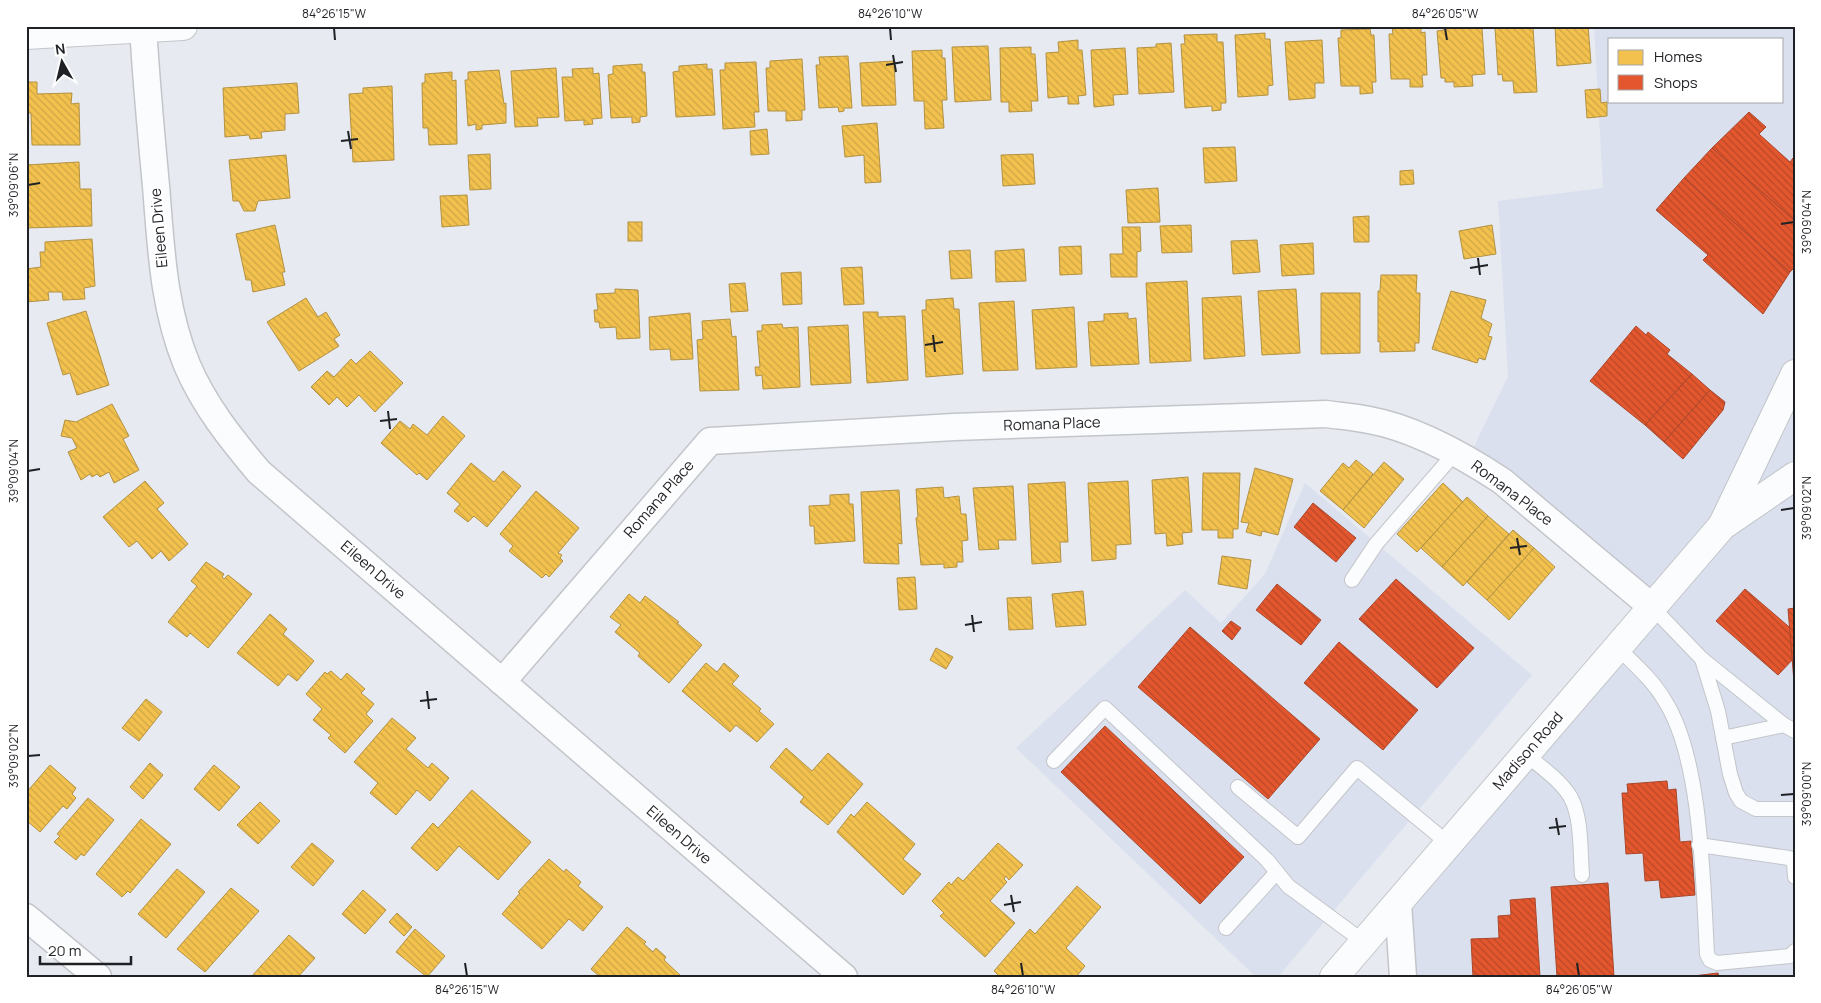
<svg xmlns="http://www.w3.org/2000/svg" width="1821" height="1003" viewBox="0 0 1821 1003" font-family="Manrope,sans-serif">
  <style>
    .built { fill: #dae0ee; fill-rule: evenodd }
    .homes { fill: url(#homes-back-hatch); stroke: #b39142 }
    .shops { fill: url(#shops-back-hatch); stroke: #a9472b }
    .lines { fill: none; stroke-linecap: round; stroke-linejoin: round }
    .service-casing { stroke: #c3c5ca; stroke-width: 16 }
    .minor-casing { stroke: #c3c5ca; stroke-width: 29 }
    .tertiary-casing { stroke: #c3c5ca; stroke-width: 30 }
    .secondary-casing { stroke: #c3c5ca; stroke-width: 30 }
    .service { stroke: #fbfcfd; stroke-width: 14 }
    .minor { stroke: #fbfcfd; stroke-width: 26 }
    .tertiary { stroke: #fbfcfd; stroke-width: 28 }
    .secondary { stroke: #fbfcfd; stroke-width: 28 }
    .ticks { fill: none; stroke: #1f2125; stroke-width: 2 }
    .labels { text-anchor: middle; stroke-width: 5; stroke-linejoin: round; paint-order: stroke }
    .street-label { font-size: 15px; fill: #1f2125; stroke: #fff }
    .neatline { fill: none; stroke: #1f2125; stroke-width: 2 }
    .ticks-label { font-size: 12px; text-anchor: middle; fill: #1f2125 }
  </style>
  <defs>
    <pattern id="homes-back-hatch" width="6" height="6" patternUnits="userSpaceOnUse" patternTransform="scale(1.25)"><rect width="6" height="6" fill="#f2c14e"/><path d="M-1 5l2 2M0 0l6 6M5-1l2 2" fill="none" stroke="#cfa644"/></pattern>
    <pattern id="shops-back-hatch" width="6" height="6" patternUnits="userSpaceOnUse" patternTransform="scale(1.25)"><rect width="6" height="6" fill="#e4572e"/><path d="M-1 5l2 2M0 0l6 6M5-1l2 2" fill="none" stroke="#b84827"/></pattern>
  </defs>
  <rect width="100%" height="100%" fill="#e7eaf1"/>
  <g class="built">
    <path d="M1594 26H1795V977H1403L1398 903 1652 607 1468 459 1508 376 1498 201 1603 188ZM1610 39H1782V101H1610Z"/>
    <path d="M1305 483 1532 675 1278 977H1256L1016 748 1185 590 1221 623 1265 574Z"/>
  </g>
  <g class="homes">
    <path d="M1392 26H1421V33L1425 32 1427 75H1422L1423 87H1410V79H1391L1389 34H1393Z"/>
    <path d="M1444 26 1482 28 1485 74 1472 75 1473 86 1454 87V82H1445V78H1441L1437 31 1444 30Z"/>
    <path d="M1501 26 1533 27 1537 92 1514 93 1513 81H1503L1502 74 1498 75 1495 28Z"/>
    <path d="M1555 26H1588L1591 63 1557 66Z"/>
    <path d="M1370 29 1371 35H1374L1376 82H1372L1373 93 1360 94V86H1341L1338 38H1341V30Z"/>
    <path d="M1265 33V39H1270L1273 85 1268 86V95L1238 97 1235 35Z"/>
    <path d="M1217 34V42H1223L1226 103H1221V110L1212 111V106L1185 108 1181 44H1185L1184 35Z"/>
    <path d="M1078 40V50H1082L1086 95 1078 96 1079 104H1068V96L1048 98 1046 53 1059 52 1058 42Z"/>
    <path d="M1322 40 1324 83H1315V98L1289 100 1285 42Z"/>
    <path d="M1171 43 1174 92 1139 94 1137 48 1156 47V44Z"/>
    <path d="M988 46 991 100 955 102 952 47Z"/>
    <path d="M1031 47V54H1035L1038 101H1031L1032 111 1009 112V102H1001L1000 48Z"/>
    <path d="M1125 48 1128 94 1113 95 1114 105 1094 107 1091 50Z"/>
    <path d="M942 50V58H945L947 100H942L944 128 925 129 924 101H914L912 51Z"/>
    <path d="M848 56 852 108H844V111L839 112 838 107 819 108 816 65H820L819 57Z"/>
    <path d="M802 59 805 110H802V120L786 121V111H768L766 68H770V61Z"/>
    <path d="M894 61 896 105 862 106 860 63Z"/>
    <path d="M756 62 759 112H754L755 127 723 129 720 70H725V63Z"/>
    <path d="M642 64V72H645L647 116 640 117V122L632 123V117L611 118 608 75 613 74V66Z"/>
    <path d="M707 64V69H712L715 115 676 117 673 72 679 71V66Z"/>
    <path d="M556 68 559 117 537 118 538 126 515 127 511 71Z"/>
    <path d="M593 68V74L599 73 602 118 592 119 593 124 584 125V120L565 121 562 77H573L572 69Z"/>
    <path d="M499 70 504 104 506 103V123L482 125V129L476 130V124L468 126 465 80H468V72Z"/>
    <path d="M452 72V81L456 80 457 144 429 145 428 128H423L422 83H425V74Z"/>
    <path d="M26 82H37V94L72 93 71 104 79 103 80 145H32L31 113H26Z"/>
    <path d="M297 83 299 113 285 114V130L261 132 262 138 250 139 249 135 225 137 223 88Z"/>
    <path d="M392 86 394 160 353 162 349 94 363 93V88Z"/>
    <path d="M1600 89 1601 103 1607 102V116L1587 118 1585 90Z"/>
    <path d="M877 123 881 182 865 183 864 155 845 157 842 126Z"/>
    <path d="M767 129 769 154 751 155 750 131Z"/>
    <path d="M1235 147 1237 181 1205 183 1203 148Z"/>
    <path d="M490 154 491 189 470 190 468 155Z"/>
    <path d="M1033 154 1035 184 1003 186 1001 155Z"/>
    <path d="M286 155 290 198 258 201 255 211H244L239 201H233L229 160Z"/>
    <path d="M79 162 80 189H91L92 226 26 228V165Z"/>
    <path d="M1413 170 1414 184 1400 185V171Z"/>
    <path d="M1158 188 1160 222 1128 223 1126 190Z"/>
    <path d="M467 195 469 225 442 227 440 196Z"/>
    <path d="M1369 216V242H1354L1353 217Z"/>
    <rect x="628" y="222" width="14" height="19"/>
    <path d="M275 225 285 272H282L285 285 253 292 251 280H246L236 234Z"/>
    <path d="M1191 225 1192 252 1162 253 1160 226Z"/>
    <path d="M1492 225 1496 254 1464 259 1459 231Z"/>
    <path d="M1122 227H1140L1141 251 1137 252V277H1111L1110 254H1123Z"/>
    <path d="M92 239 95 286 84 288 85 299 63 300 62 292H48L49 300 26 302V269L41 267 40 252H45V242Z"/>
    <path d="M1257 240 1260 272 1233 274 1231 241Z"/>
    <path d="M1313 243 1314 274 1282 276 1280 245Z"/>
    <path d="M1081 246 1082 274 1060 275 1059 247Z"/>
    <path d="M1024 249 1026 281 996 282 995 251Z"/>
    <path d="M970 250 972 278 951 279 949 251Z"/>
    <path d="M862 267 864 304 844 305 841 268Z"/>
    <path d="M801 272 802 304 783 305 781 273Z"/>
    <path d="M1381 275H1417L1416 293H1420L1419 343H1415V351L1380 352V341L1378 342V291H1380Z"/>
    <path d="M1187 281 1191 361 1150 363 1146 283Z"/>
    <path d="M745 283 748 311 731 312 729 284Z"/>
    <path d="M615 289 638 290 640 338 617 339 616 327 600 328 599 322H595L594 310H598L596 294 615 293Z"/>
    <path d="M1296 289 1300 353 1262 355 1258 291Z"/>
    <path d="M1451 291 1486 300 1481 318 1492 324 1488 336 1492 337 1485 360 1479 358 1477 363 1432 349Z"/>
    <path d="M1321 293H1360V353L1321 354Z"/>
    <path d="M1241 296 1245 356 1204 359 1202 298Z"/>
    <path d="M306 298 318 317 326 312 340 335 334 339 339 346 299 371 267 322Z"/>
    <path d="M953 298 954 309H959L963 374 926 377 922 310H926V300Z"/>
    <path d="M1014 301 1018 370 983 371 979 303Z"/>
    <path d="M1074 307 1077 367 1036 369 1032 310Z"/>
    <path d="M86 311 109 385 77 395 70 373 63 375 47 323Z"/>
    <path d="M863 312H878V317L905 316 908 380 867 383Z"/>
    <path d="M690 313 693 359 671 360 670 349 650 350 649 317Z"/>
    <path d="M1128 313V319L1136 318 1139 364 1091 366 1088 322 1104 321V314Z"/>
    <path d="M730 319 732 337 736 336 739 390 700 391 697 340 703 339 702 321Z"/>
    <path d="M782 324 783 328 798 327 800 387 763 389 762 375 756 376 755 367H760L757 331H762V325Z"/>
    <path d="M848 325 851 383 811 385 808 327Z"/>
    <path d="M370 351 403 383 375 412 359 395 347 407 337 397 329 405 311 387 327 371 334 377 351 359 356 364Z"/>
    <path d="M112 404 129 436 123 439 139 470 114 483 109 472 100 477 97 474 92 477 90 474 81 480 68 452 77 448 72 438 61 436 65 420 76 422Z"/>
    <path d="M443 416 465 436 427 480 419 473 417 475 381 443 400 421 410 429 413 424 427 435Z"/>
    <path d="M1356 460 1373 474 1343 510 1320 491 1343 463 1349 468Z"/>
    <path d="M1384 462 1404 479 1364 528 1343 510Z"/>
    <path d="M471 463 494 482 503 471 521 486 487 527 474 516 468 522 454 511 460 504 447 493Z"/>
    <path d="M1255 468 1293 479 1278 535 1262 531 1261 536 1246 532 1249 523 1241 522Z"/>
    <path d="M1203 473H1240L1238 529H1233V538H1218V530H1202Z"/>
    <path d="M1188 477 1192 532 1182 533 1183 544 1167 546 1166 533 1155 534 1152 480Z"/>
    <path d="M145 481 164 503 157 509 188 544 169 561 161 551 152 559 137 541 129 547 103 517Z"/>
    <path d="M1128 481 1131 544 1116 545V559L1092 561 1088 483Z"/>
    <path d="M1065 482 1068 542H1060L1061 562 1032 564 1028 484Z"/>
    <path d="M1443 483 1463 502 1417 552 1397 534Z"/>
    <path d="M1013 486 1016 540H998L999 549 979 550 973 488Z"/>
    <path d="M943 487 944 498 959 496 961 514H966L968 540 962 541 963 562H957V567L944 568V564L921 565 916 518 918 517 916 489Z"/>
    <path d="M899 490 902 544 898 543 899 564 864 563 861 492Z"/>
    <path d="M536 491 579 528 558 553 562 555 560 558 563 561 549 577 546 574 542 578 509 551 513 546 500 534Z"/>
    <path d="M849 494V504H853L855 541 815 544 814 526H810L809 506 830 505V495Z"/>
    <path d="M1467 497 1488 516 1442 567 1421 548Z"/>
    <path d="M1488 516 1509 534 1463 586 1442 567Z"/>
    <path d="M1513 530 1534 548 1487 600 1467 582Z"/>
    <path d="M1534 548 1555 567 1509 620 1487 600Z"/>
    <path d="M1222 556 1251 560 1247 589 1218 584Z"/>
    <path d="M206 562 224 574 222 577 224 579 228 575 252 594 208 648 190 633 187 637 168 622 197 586 191 581Z"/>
    <path d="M915 577 917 609 899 610 897 578Z"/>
    <path d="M1083 591 1086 625 1056 627 1052 594Z"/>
    <path d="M629 594 640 603 645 596 679 622 677 623 702 645 669 683 638 656 640 653 615 632 621 625 610 617Z"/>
    <path d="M1031 597 1033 629 1009 630 1007 598Z"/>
    <path d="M270 614 287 629 283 634 314 661 297 681 288 674 278 686 237 653Z"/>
    <path d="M936 648 953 657 946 669 930 660Z"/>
    <path d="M706 663 717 672 724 663 739 676 732 684 761 709 759 711 774 724 757 742 736 725 730 732 682 691Z"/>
    <path d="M331 671 341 680 347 673 365 689 361 693 374 704 366 714 373 721 345 753 328 738 331 735 313 720 322 709 306 694 325 672 327 674Z"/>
    <path d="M146 699 162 712 139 741 122 728Z"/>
    <path d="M392 718 416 738 406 749 428 768 432 763 449 778 430 801 417 790 396 815 370 793 378 783 354 762Z"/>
    <path d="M786 748 812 771 828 753 863 784 828 825 800 802 804 797 770 767Z"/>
    <path d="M150 763 163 775 143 799 130 787Z"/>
    <path d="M50 765 76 788 72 794 76 798 67 809 63 806 40 832 26 820V793Z"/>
    <path d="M214 765 240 787 219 811 194 789Z"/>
    <path d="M472 790 531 842 498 880 459 846 437 871 411 848 433 823 438 828Z"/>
    <path d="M88 798 114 820 84 856 81 854 76 860 54 842 60 836 57 834Z"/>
    <path d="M260 802 280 821 258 844 237 825Z"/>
    <path d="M867 802 915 844 903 859 921 874 903 895 837 832 851 814 854 817Z"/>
    <path d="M141 819 171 844 130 893 128 891 122 897 96 874Z"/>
    <path d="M312 843 334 861 313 886 291 867Z"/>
    <path d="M998 843 1023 865 1009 880 1006 876 1004 879 1007 882 990 901 1015 923 985 957 940 916 944 913 932 901 949 882 951 885 958 877 963 881Z"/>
    <path d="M549 859 564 872 566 869 581 882 578 886 603 907 583 931 569 919 542 949 502 914 520 893 518 892Z"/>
    <path d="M177 869 205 892 166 938 138 914Z"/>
    <path d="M1077 886 1101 907 1066 948 1085 966 1076 977H1000L994 971 1030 929 1035 934Z"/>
    <path d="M231 888 259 911 205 972 177 949Z"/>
    <path d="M363 890 386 910 365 934 342 914Z"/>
    <path d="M397 913 412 927 404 936 389 922Z"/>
    <path d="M627 927 646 942 644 944 653 952 656 948 666 957 664 960 682 977H600L591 969Z"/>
    <path d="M415 929 445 956 427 977 396 952Z"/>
    <path d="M289 935 315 958 298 977H251Z"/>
  </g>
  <g class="shops">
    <path d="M1749 112 1766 127 1759 134 1790 162 1793 158 1795 159V221L1712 148Z"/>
    <path d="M1712 148 1795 221V267L1790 272 1684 178Z"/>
    <path d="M1684 178 1790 272 1763 314 1703 260 1708 255 1656 210Z"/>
    <path d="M1636 326 1646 335 1648 332 1670 350 1667 354 1692 374 1645 425 1590 381Z"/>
    <path d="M1692 374 1710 390 1664 442 1645 425Z"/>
    <path d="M1710 390 1725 402 1723 410 1683 459 1664 442Z"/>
    <path d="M1313 503 1356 538 1336 562 1294 527Z"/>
    <path d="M1396 579 1474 648 1437 688 1359 619Z"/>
    <path d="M1277 584 1321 620 1301 645 1256 610Z"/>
    <path d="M1745 589 1795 632V657L1778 675 1716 621Z"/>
    <path d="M1795 608V694L1788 609Z"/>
    <path d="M1231 621 1241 628 1232 640 1222 631Z"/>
    <path d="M1190 627 1320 739 1268 799 1138 687Z"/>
    <path d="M1339 642 1418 710 1383 750 1304 683Z"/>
    <path d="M1105 726 1244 857 1200 904 1061 772Z"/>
    <path d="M1667 781 1668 790 1676 789 1680 842 1691 841 1695 895 1661 898 1659 880 1645 881 1643 853 1626 854 1622 793H1628L1627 784Z"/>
    <path d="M1608 883 1614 977H1557L1551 887Z"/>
    <path d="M1535 898 1540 977H1473L1471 939 1499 938 1498 916 1511 915 1510 900Z"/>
    <path d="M1718 973 1719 977H1685Z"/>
  </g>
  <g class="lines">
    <g class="service-casing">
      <g id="service">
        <path d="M1352 580 1376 544 1454 454"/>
        <path d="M1652 607 1702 659 1784 725"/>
        <path d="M1617 647C1634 664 1653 680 1665 701 1702 759 1703 884 1707 954L1710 960 1717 963 1790 956 1795 951"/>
        <path d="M1702 659 1718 711 1730 774 1736 793 1741 801 1756 809H1795"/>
        <path d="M1723 738 1784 725 1795 731"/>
        <path d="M1526 754C1540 767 1561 780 1571 798 1582 819 1580 851 1582 875"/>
        <path d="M1054 761 1105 708 1267 860 1288 886 1364 942"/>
        <path d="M1238 787 1298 837 1357 768 1449 844"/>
        <path d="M1699 845 1789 858 1794 862 1795 877"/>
        <path d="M1226 928 1277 872"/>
      </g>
    </g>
    <g class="minor-casing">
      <g id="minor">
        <path d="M143 26C146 79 151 133 156 186 161 247 163 307 187 365 204 405 231 439 259 472L844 977"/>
        <path d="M502 682 710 441 954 427 1326 414C1341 416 1355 417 1369 420 1414 428 1464 456 1502 481L1652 607"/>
        <path d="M1398 903 1403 977"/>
        <path d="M26 917 98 977"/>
      </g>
    </g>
    <g class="tertiary-casing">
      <path id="tertiary" d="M26 35 183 26"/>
    </g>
    <g class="secondary-casing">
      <g id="secondary">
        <path d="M1723 524 1795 374"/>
        <path d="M1334 977 1722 526 1795 476"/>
      </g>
    </g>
    <use href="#service" class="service"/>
    <use href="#minor" class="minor"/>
    <use href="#tertiary" class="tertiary"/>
    <use href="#secondary" class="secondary"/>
  </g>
  <path class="ticks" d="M334 28 335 40M890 28 891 40M1445 28 1447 40M893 55 896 72M886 65 903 62M348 131 351 149M341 141 358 139M28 185 40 183M1781 224 1794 222M1478 258 1480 275M1470 268 1488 265M933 335 935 352M925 345 943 342M388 411 390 429M380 421 397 419M28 471 40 469M1781 510 1794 508M1517 538 1520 555M1510 548 1527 546M972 615 974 632M965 625 982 622M427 691 429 709M420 701 437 699M28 756 40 755M1781 795 1794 794M1556 818 1559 835M1549 828 1566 826M1011 895 1014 912M1004 905 1021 902M465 963 467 976M1021 963 1023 976M1577 963 1579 976"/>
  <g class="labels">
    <g class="street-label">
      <text transform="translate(159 228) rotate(-95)" y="5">Eileen Drive</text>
      <text transform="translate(1052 424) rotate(-2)" y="5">Romana Place</text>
      <text transform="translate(1512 493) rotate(37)" y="5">Romana Place</text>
      <text transform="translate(659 499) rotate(-49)" y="5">Romana Place</text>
      <text transform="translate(373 570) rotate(41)" y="5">Eileen Drive</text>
      <text transform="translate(1528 751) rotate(-49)" y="5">Madison Road</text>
      <text transform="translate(679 835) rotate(41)" y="5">Eileen Drive</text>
    </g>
  </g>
  <rect width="1821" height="1003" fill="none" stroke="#ffffff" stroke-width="55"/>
  <rect x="1608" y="38" width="175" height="65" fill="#ffffff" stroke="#a5a6a8"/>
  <rect x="1618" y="50" width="25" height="15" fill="#f2c14e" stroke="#a5a6a8"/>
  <text x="1654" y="62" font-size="15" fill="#1f2125">Homes</text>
  <rect x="1618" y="75" width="25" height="15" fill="#e4572e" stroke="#a5a6a8"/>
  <text x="1654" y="88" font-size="15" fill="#1f2125">Shops</text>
  <g transform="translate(62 62) rotate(352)" stroke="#ffffff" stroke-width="4" paint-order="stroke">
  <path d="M0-4L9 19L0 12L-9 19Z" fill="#1f2125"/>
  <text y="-8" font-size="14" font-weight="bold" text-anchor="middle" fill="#1f2125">N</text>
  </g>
  <path d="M40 956v8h91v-8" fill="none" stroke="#1f2125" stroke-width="2.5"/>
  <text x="48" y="956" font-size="15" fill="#1f2125" stroke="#ffffff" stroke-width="4" paint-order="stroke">20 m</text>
  <rect x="28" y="28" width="1766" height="948" class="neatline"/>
  <g class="ticks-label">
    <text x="334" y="18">84°26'15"W</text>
    <text x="890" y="18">84°26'10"W</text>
    <text x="1445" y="18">84°26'05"W</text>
    <text transform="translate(14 185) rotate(-90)" y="4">39°09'06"N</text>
    <text transform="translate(1807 222) rotate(-90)" y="4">39°09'04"N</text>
    <text transform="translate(14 471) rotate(-90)" y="4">39°09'04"N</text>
    <text transform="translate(1807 508) rotate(-90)" y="4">39°09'02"N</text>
    <text transform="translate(14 756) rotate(-90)" y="4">39°09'02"N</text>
    <text transform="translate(1807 794) rotate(-90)" y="4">39°09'00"N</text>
    <text x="467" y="994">84°26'15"W</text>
    <text x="1023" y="994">84°26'10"W</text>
    <text x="1579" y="994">84°26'05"W</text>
  </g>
</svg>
